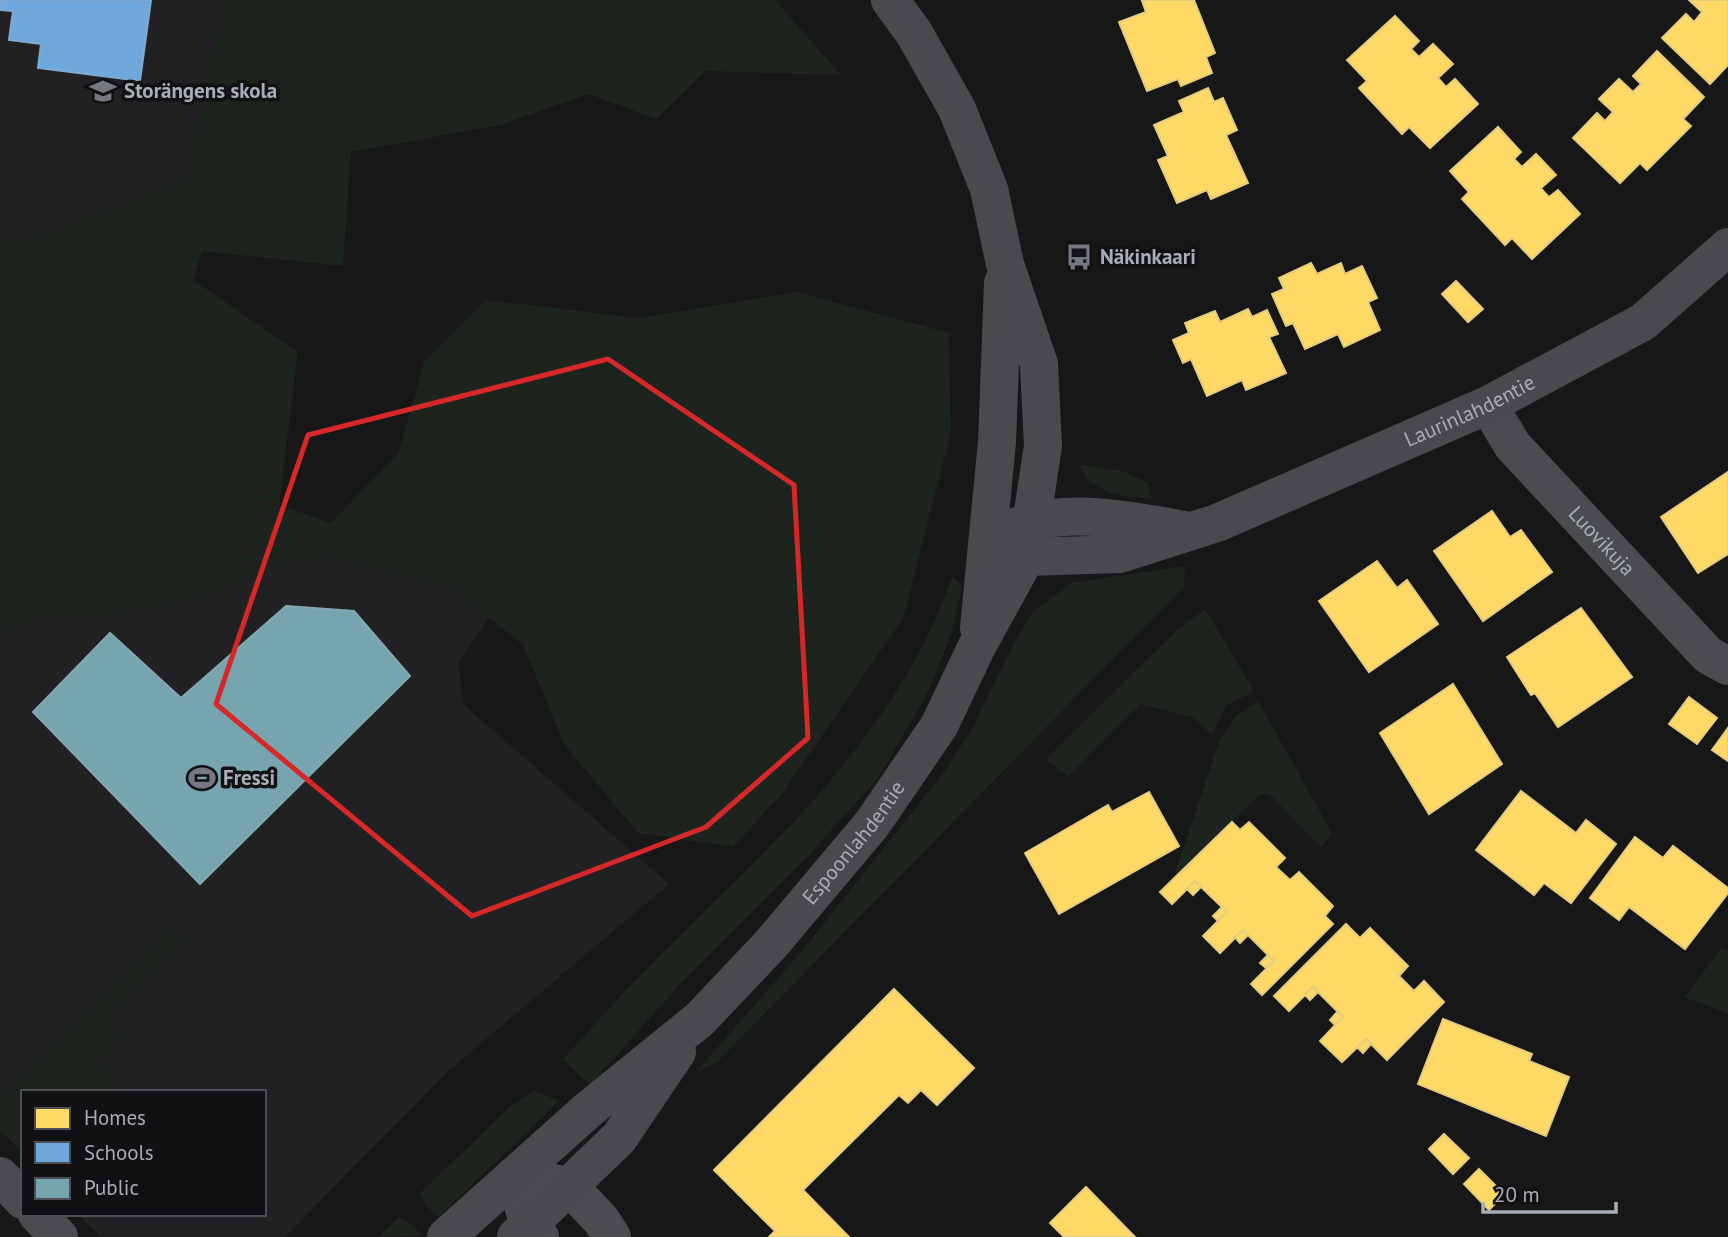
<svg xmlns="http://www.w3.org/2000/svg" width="1728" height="1237" viewBox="0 0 1728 1237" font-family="'PT Sans',sans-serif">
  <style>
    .built { fill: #212123 }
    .green { fill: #1d241e }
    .homes { fill: #ffd966; stroke: #e5cc7f; stroke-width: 2 }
    .schools { fill: #6fa8dc; stroke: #80aad1; stroke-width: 2 }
    .public { fill: #76a5af; stroke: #85a7b2; stroke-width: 2 }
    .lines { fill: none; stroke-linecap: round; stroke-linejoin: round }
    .street { stroke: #4b4c50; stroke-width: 38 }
    .secondary { stroke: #4a4a4e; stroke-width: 38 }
    .marked { fill: none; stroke: #d62828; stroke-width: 5; stroke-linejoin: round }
    .labels { text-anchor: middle; stroke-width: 7; stroke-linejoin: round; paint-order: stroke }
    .poi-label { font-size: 21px; font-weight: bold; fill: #a8adb8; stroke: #111113; text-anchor: start }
    .street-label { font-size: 21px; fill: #a8adb8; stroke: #111113 }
  </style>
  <rect width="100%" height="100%" fill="#171717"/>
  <g class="built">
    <path d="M0 0H224L187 181 15 244 0 231Z"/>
    <path d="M330 556 451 587 489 618 458 663 464 705 669 884 447 1072 285 1237H101L77 1214H264V1092H23V1152L0 1130V632L43 615 105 617 211 594 267 566Z"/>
  </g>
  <g class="green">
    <path d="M224 0H775L841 75 705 71 656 119 589 94 500 125 351 152 343 266 202 251 193 280 298 352 279 505 331 523 399 452 424 362 486 300 638 318 797 292 949 333 951 431 904 617 781 795 733 847 638 833 564 744 523 645 451 587 330 556 267 566 211 594 105 617 43 615 0 632V231L15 244 186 181Z"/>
    <path d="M1087 465 1126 472 1148 483 1152 498C1126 499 1091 493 1080 466Z"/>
    <path d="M1185 566 1184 587 717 1062 697 1071 803 950 944 772 972 729 1015 641 1034 611 1071 583Z"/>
    <path d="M952 576 962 586 952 632 929 690 878 778 808 856 682 982 590 1085 563 1059C594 1026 624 991 657 958 772 845 899 733 952 576Z"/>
    <path d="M1205 609 1254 691 1226 706 1212 735 1192 717 1141 704 1068 777 1046 759 1177 630Z"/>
    <path d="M1258 701 1332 833 1321 847 1269 794H1260L1173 879 1219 742 1235 717Z"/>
    <path d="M171 925 186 940 107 1021 123 1037 99 1062 117 1080 105 1092H23V1152L0 1130V1099Z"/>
    <path d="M1721 948 1728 951V1014L1685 997Z"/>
    <path d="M535 1091 559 1101 438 1217 425 1204 421 1192 512 1105Z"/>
    <path d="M400 1216 424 1236 378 1237Z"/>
  </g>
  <g class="homes">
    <path d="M1146 0H1194L1215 53 1206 57 1212 73 1181 86 1178 79 1147 91 1119 22 1146 12 1142 1Z"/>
    <path d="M1689 0H1728V65L1710 84 1662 38 1686 14 1694 22 1702 12Z"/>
    <path d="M1395 16 1419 41 1411 49 1419 57 1433 44 1453 64 1438 78 1446 87 1455 79 1478 104 1430 148 1409 127 1402 134 1359 88 1367 81 1347 60Z"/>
    <path d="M1657 51 1704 97 1683 119 1691 126 1647 170 1640 163 1620 183 1573 138 1597 113 1605 121 1613 112 1599 99 1619 79 1633 92 1641 84 1633 76Z"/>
    <path d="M1208 88 1214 102 1223 98 1237 130 1226 135 1248 183 1211 199 1207 190 1177 203 1158 160 1168 156 1154 125 1184 112 1179 101Z"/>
    <path d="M1498 127 1521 152 1514 159 1522 167 1536 154 1556 175 1541 188 1545 193 1549 197 1558 190 1580 214 1532 259 1512 238 1505 245 1462 199 1469 192 1450 171Z"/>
    <path d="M1311 263 1317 274 1341 263 1345 274 1362 266 1377 298 1368 302 1380 330 1344 347 1338 334 1305 349 1293 323 1286 326 1272 294 1284 289 1279 278Z"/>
    <path d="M1456 281 1483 309 1468 322 1442 294Z"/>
    <path d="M1248 309 1252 317 1267 310 1278 334 1269 337 1286 373 1246 390 1242 380 1207 396 1191 359 1183 363 1173 340 1189 333 1185 323 1215 311 1220 322Z"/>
    <path d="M1728 472V554L1698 573 1661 517Z"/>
    <path d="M1492 511 1510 537 1521 530 1552 572 1483 621 1434 551Z"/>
    <path d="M1377 561 1397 588 1407 580 1438 624 1369 672 1319 601Z"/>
    <path d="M1581 608 1632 677 1558 727 1535 693 1531 695 1507 657Z"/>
    <path d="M1453 684 1502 764 1429 814 1380 733Z"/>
    <path d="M1689 697 1717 718 1697 744 1669 724Z"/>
    <path d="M1728 728V761L1712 750Z"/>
    <path d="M1521 791 1576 833 1586 820 1616 844 1571 903 1544 883 1534 895 1476 850Z"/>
    <path d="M1149 792 1179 846 1059 914 1025 853 1108 805 1112 812Z"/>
    <path d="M1232 822 1240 830 1249 822 1285 858 1276 867 1290 880 1299 872 1333 906 1325 916 1333 924 1262 995 1251 984 1274 961 1243 930 1220 953 1203 936 1227 912 1198 884 1195 881 1172 904 1160 892Z"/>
    <path d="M1635 837 1663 858 1673 846 1728 888V893L1685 949 1629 907 1619 920 1590 898Z"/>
    <path d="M1195 881 1201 887 1193 895 1187 889Z"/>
    <path d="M1222 907 1227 912 1218 921 1213 916Z"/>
    <path d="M1346 924 1360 938 1370 928 1408 966 1399 976 1414 991 1424 981 1444 1002 1387 1060 1366 1039 1342 1062 1320 1041 1343 1017 1313 987 1289 1011 1274 996Z"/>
    <path d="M1243 930 1248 935 1240 943 1235 937Z"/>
    <path d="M1268 955 1274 961 1266 968 1260 963Z"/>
    <path d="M1313 987 1318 992 1310 1000 1305 995Z"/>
    <path d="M894 989 974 1068 937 1105 921 1090 908 1103 899 1095 803 1190 849 1237H769L775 1231 714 1170Z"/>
    <path d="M1338 1011 1343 1017 1335 1025 1330 1020Z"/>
    <path d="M1443 1019 1532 1054 1529 1061 1569 1077 1546 1136 1418 1084Z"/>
    <path d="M1366 1039 1371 1044 1363 1053 1357 1047Z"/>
    <path d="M1444 1134 1469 1158 1453 1174 1429 1149Z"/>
    <path d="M1479 1169 1504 1194 1489 1210 1464 1184Z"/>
    <path d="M1086 1187 1135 1237H1064L1050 1223Z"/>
  </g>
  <path class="schools" d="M0 0H151L140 81 38 68 41 44 9 40 13 11 0 10Z"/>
  <path class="public" d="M286 606 354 611 410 676 200 884 33 712 110 633 181 698Z"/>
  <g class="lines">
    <g class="street">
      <path id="s1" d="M1488 405 1513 446 1708 655 1728 666"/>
      <path d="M0 1176 23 1200"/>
      <path d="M37 1214 59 1237"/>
      <path d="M540 1237 529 1225 514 1176 569 1186 601 1220 612 1237"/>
    </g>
    <g class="secondary">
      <path d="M1010 529C1063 506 1128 520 1184 530"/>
      <path id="s2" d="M990 538 1026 557 1120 554 1217 523 1488 405 1643 322 1728 247"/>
      <path d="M979 628 997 442 1003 283"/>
      <path id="s3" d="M446 1237 589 1109 700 1019 771 944 872 824 939 726 976 648 1026 557 1043 446 1039 364 1005 264 989 189 957 109 914 33 890 0"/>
      <path d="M516 1237 619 1138 677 1052"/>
    </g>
  </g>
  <path class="marked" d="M608 359 794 485 808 738 706 827 472 916 216 704 308 435Z"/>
  <defs>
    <g id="school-bare" transform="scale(2.1)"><path d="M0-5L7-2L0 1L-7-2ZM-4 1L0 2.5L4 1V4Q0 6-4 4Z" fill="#757880" stroke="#111113" stroke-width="2.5" paint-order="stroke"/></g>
    <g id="bus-bare" transform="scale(2.1)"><path d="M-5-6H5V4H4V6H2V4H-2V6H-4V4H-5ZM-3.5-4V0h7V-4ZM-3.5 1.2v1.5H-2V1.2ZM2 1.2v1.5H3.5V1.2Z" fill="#757880" stroke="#111113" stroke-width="2.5" paint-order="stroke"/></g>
    <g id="stadium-bare" transform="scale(2.1)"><path d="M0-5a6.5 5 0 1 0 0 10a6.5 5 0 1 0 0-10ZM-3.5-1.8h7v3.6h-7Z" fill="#757880" stroke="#111113" stroke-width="2.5" paint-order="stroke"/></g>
  </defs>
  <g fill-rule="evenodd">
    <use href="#school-bare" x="103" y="91"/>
    <use href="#bus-bare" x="1079" y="257"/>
    <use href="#stadium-bare" x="202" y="778"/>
  </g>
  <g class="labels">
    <g class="poi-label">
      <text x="124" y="98">Storängens skola</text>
      <text x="1100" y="264">Näkinkaari</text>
      <text x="223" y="785">Fressi</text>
    </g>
    <g class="street-label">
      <text dy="7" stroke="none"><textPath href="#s2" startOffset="513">Laurinlahdentie</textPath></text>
      <text dy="7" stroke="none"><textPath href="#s1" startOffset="178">Luovikuja</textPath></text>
      <text dy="7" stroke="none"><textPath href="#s3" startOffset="569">Espoonlahdentie</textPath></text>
    </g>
  </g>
  <rect x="21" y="1090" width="245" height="126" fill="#111113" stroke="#4d4f55" stroke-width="2"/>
  <rect x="35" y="1108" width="35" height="21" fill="#ffd966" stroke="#4d4f55" stroke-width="2"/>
  <text x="84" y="1125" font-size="21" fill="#a8adb8">Homes</text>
  <rect x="35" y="1142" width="35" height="21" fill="#6fa8dc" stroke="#4d4f55" stroke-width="2"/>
  <text x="84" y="1160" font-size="21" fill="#a8adb8">Schools</text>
  <rect x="35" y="1178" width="35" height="21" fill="#76a5af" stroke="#4d4f55" stroke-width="2"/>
  <text x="84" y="1195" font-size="21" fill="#a8adb8">Public</text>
  <path d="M1483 1202v10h133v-10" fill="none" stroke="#a8adb8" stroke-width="3.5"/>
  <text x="1494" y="1202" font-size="21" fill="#a8adb8" stroke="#111113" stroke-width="5" paint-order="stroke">20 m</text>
</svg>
